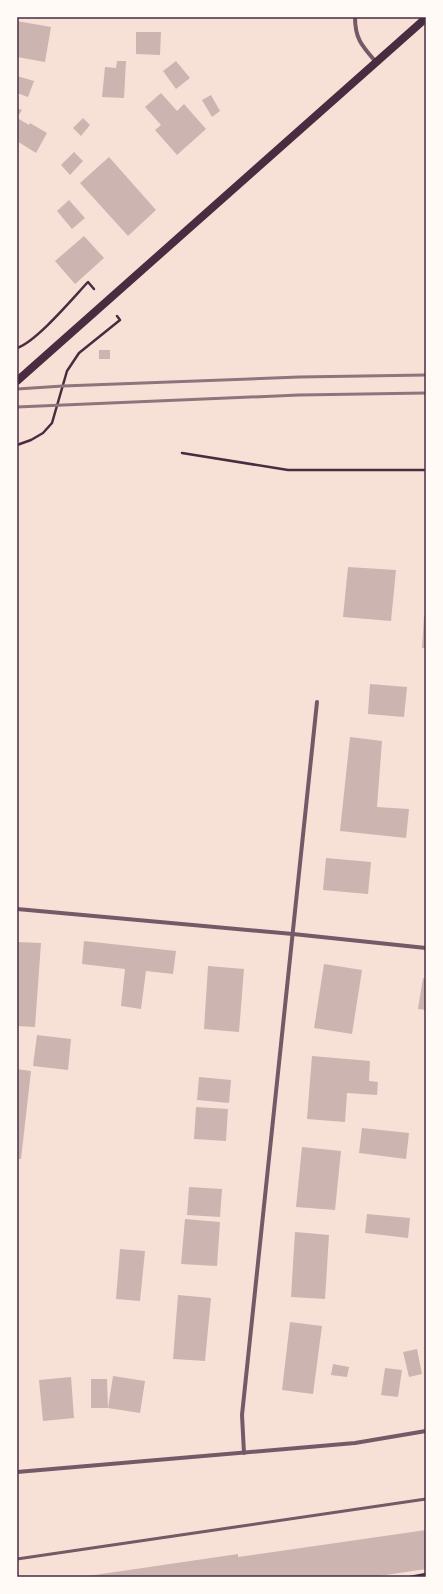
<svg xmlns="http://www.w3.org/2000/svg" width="443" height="1594" viewBox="0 0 443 1594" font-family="'Noto Serif',serif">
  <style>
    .building { fill: #ccb4b1 }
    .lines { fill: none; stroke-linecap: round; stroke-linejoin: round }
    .path { stroke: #4a2c40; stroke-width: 2.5 }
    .service { stroke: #755966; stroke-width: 3 }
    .minor { stroke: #755966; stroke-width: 4 }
    .secondary { stroke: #4a2c40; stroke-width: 8 }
    .rail { stroke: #8f747c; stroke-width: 3 }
    .neatline { fill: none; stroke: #4a2c40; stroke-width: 1.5 }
  </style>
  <rect width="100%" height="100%" fill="#f7e1d7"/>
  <g class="building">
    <path d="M17 21 51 27 45 62 17 57Z"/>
    <path d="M136 32H161L160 55 136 54Z"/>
    <path d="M117 61H126L124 98 102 97 105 67 116 68Z"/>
    <path d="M176 61 190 78 176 89 163 71Z"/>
    <path d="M17 76 34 81 28 97 17 93Z"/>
    <path d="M161 93 177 111 184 104 206 129 177 155 155 130 161 125 145 107Z"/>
    <path d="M211 95 220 111 212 117 202 100Z"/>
    <path d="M17 108 22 110 17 118 29 125 30 123 47 133 36 153 17 141Z"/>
    <path d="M83 118 90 125 81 136 73 128Z"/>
    <path d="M74 152 83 161 70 175 61 165Z"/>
    <path d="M109 157 156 210 128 236 80 183Z"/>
    <path d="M69 200 85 218 72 229 57 211Z"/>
    <path d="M84 236 104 258 75 284 55 261Z"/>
    <rect x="99" y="350" width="11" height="9"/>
    <path d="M348 567 396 570 391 621 343 617Z"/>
    <path d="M424 616 426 617V648H422Z"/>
    <path d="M370 684 407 687 404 717 368 714Z"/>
    <path d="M350 737 382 741 377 807 409 809 406 838 340 831Z"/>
    <path d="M326 858 371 862 368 894 323 890Z"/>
    <path d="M84 941 176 951 173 974 146 971 141 1009 121 1006 125 969 82 964Z"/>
    <path d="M17 942 41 943 35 1027 17 1026Z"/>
    <path d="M324 964 362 970 352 1034 314 1028Z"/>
    <path d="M208 966 244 969 239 1032 204 1029Z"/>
    <path d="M423 978 426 979V1010L418 1009Z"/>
    <path d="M37 1035 71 1039 68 1070 33 1066Z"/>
    <path d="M312 1056 370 1061 369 1081 378 1082 377 1095 347 1093 345 1122 307 1119Z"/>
    <path d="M17 1069 31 1071 21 1159H17Z"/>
    <path d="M199 1077 231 1080 229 1103 197 1100Z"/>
    <path d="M196 1107 228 1109 226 1141 194 1139Z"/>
    <path d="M362 1128 409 1133 406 1159 359 1153Z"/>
    <path d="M302 1147 341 1151 335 1210 296 1207Z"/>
    <path d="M189 1187 222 1189 220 1217 187 1215Z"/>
    <path d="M367 1214 410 1218 408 1238 365 1233Z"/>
    <path d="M185 1219 220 1222 217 1266 181 1264Z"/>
    <path d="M295 1232 329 1235 325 1299 291 1297Z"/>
    <path d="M120 1249 145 1251 140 1301 116 1299Z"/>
    <path d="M178 1295 211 1298 205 1361 173 1359Z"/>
    <path d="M290 1322 322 1326 313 1394 282 1390Z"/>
    <path d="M417 1349 422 1374 409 1377 403 1352Z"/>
    <path d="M333 1364 349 1367 347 1377 331 1375Z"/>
    <path d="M385 1368 402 1370 398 1397 381 1395Z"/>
    <path d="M113 1376 145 1381 140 1413 108 1408Z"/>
    <path d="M71 1377 74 1418 43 1421 39 1380Z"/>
    <path d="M91 1379H107L108 1408H91Z"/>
    <path d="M426 1530V1569L373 1577H81L238 1554V1557Z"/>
  </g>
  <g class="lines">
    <g class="path">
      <path d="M17 348C37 341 72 299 88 282L94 289"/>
      <path d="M17 445 31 440 43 433 52 423 67 371 79 353 120 320 117 316"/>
      <path d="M182 453 288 470H426"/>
      <path d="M410 1577 426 1574"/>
    </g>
    <path class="service" d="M17 1559 426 1499"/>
    <g class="minor">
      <path d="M355 17C355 39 362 46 376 62"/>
      <path d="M17 909 293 934 426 948"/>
      <path d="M244 1453 242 1415 317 702"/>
      <path d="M17 1472 355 1443 426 1431"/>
    </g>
    <path class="secondary" d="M17 381 426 18"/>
    <g class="rail">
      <path d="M17 389 63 386 299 377 426 375"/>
      <path d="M17 407 299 395 426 393"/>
    </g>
  </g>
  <rect width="443" height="1594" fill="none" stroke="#fffaf5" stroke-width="36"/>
  <rect x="18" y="18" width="407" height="1558" class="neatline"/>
</svg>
